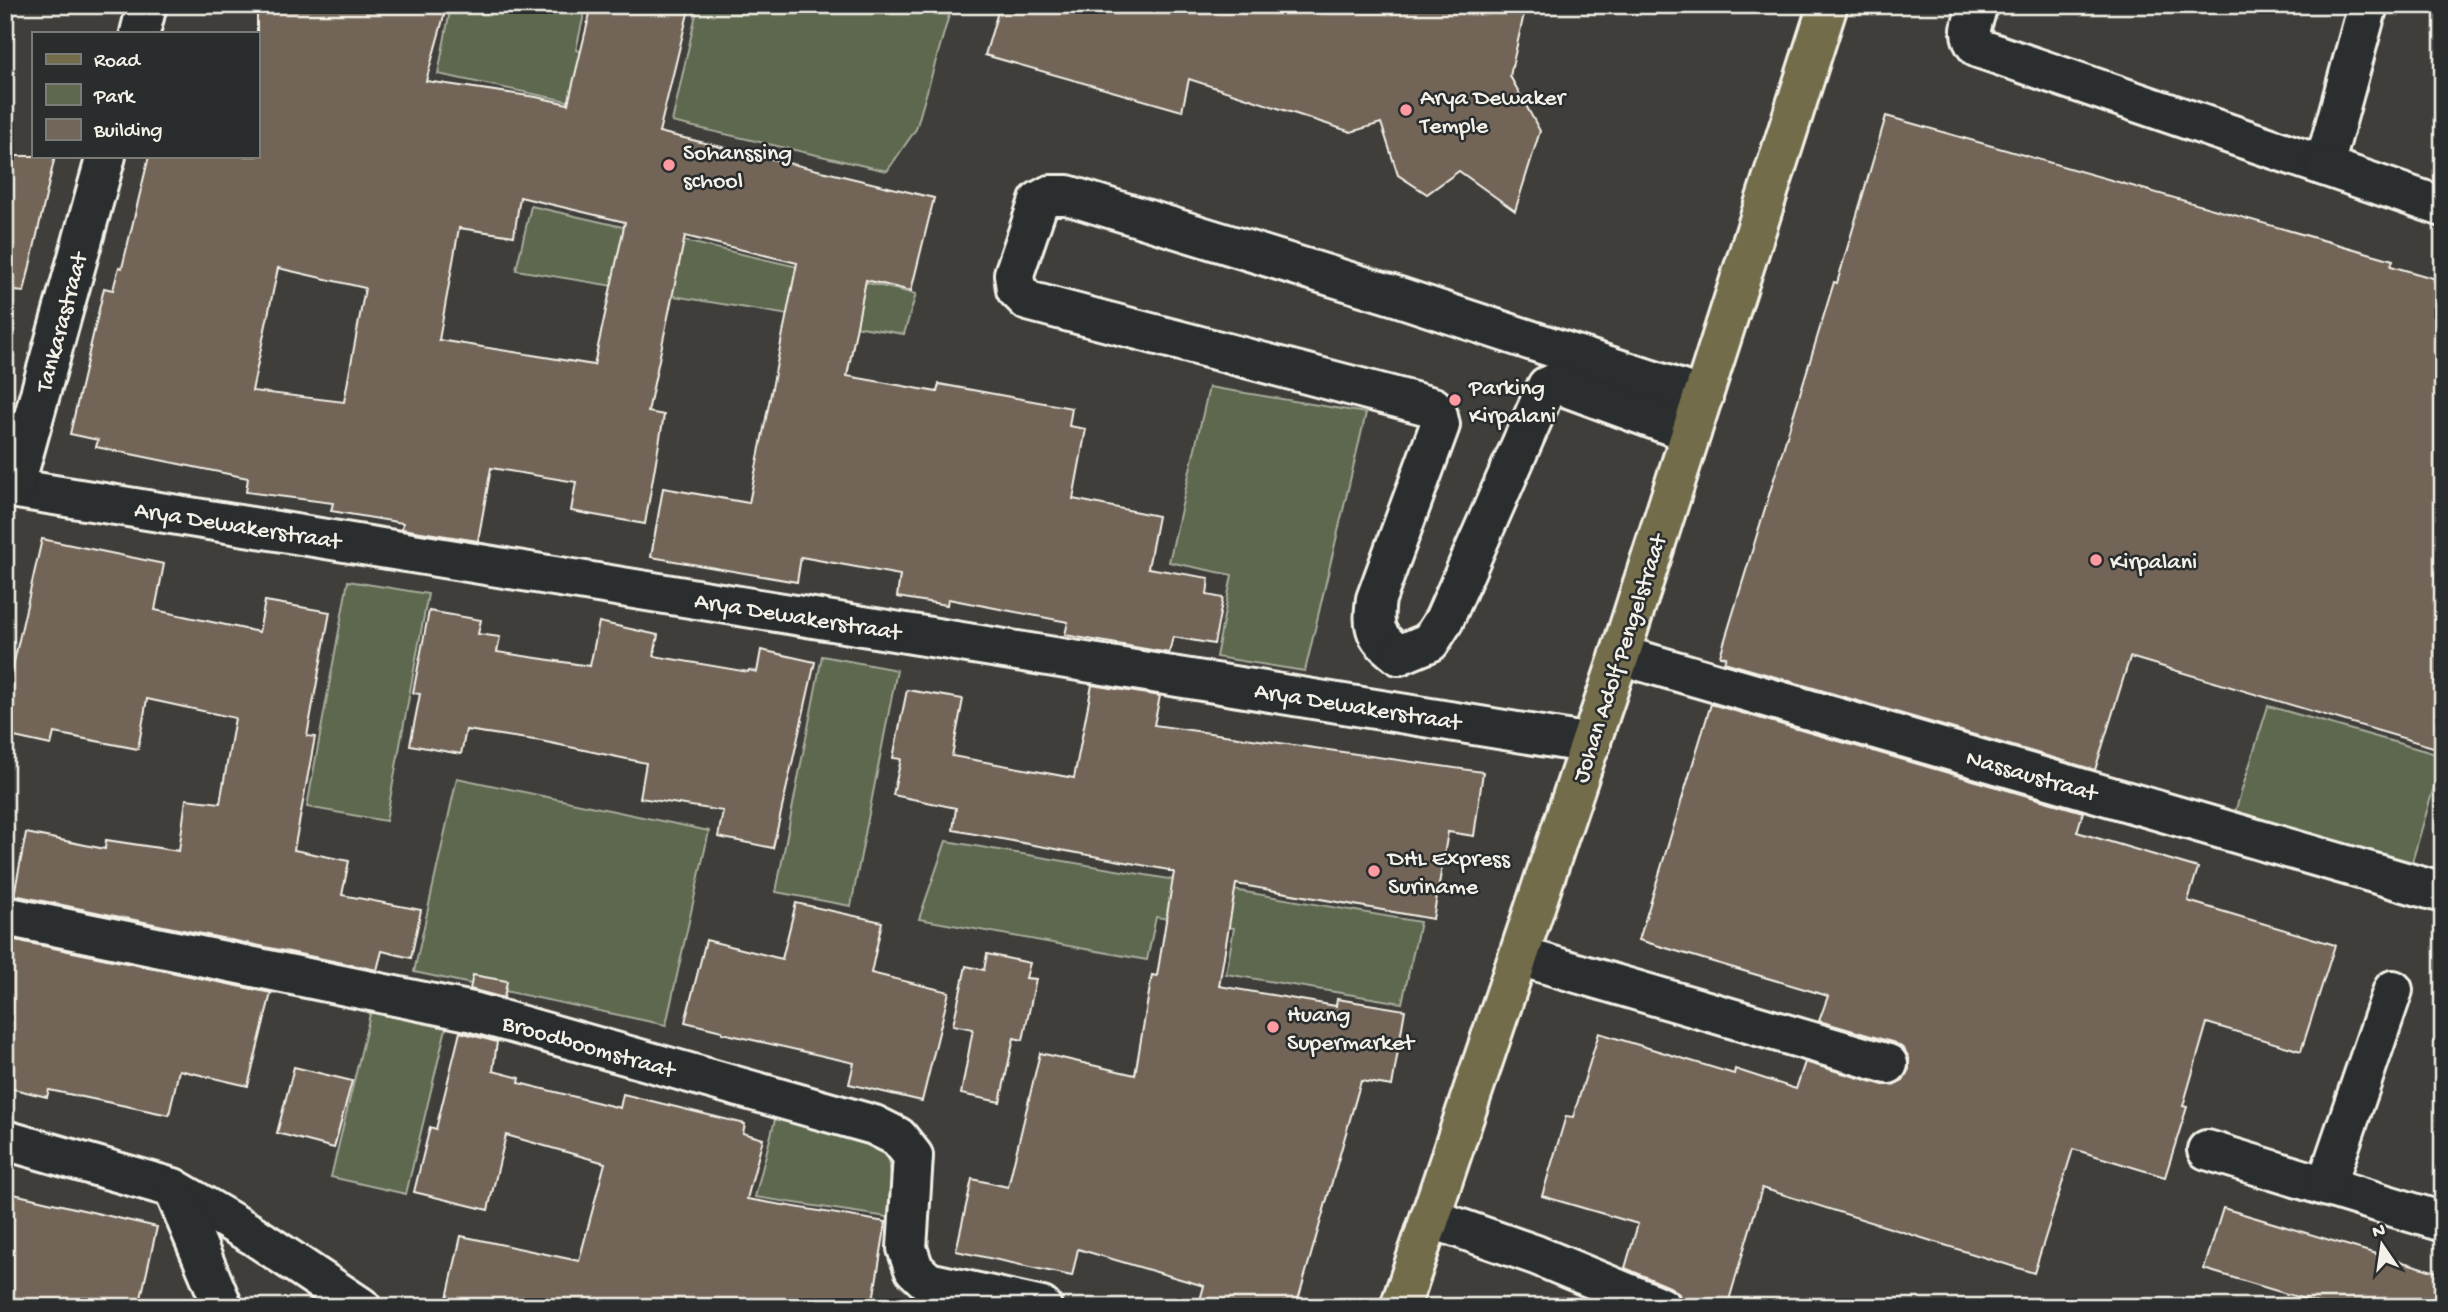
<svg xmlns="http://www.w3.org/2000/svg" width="2448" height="1312" viewBox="0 0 2448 1312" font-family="'Gochi Hand',sans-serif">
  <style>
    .green { fill: #5d684f; stroke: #a8ac9c; stroke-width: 2 }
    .building { fill: #726559; stroke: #f4f1e8; stroke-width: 2; fill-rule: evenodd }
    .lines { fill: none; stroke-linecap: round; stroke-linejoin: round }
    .minor-casing { stroke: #f4f1e8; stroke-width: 44 }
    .major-casing { stroke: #f4f1e8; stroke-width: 44 }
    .minor { stroke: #2a2d2e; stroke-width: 38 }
    .major { stroke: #726c4b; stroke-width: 38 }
    .poi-dot { fill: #ff9aa2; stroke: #2a2d2e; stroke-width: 2.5 }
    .labels { text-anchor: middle; stroke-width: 5; stroke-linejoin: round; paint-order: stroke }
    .poi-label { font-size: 24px; fill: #f4f1e8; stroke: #2a2d2e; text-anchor: start }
    .street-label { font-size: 24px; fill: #f4f1e8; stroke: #2a2d2e }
  </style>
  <rect width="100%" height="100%" fill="#403e3b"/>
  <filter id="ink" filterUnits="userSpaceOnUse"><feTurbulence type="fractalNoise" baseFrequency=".0143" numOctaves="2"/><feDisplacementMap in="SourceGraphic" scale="14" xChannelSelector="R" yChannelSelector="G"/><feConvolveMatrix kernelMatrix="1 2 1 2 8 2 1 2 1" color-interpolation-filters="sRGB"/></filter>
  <g filter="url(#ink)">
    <g class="green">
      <path d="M451 5H586L576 50 648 68 635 115 438 74Z"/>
      <path d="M698 5H952L916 129 887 171 672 122Z"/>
      <path d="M531 206 916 294 904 334 516 270Z"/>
      <path d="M1209 387 1366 413 1305 671 1216 657 1232 575 1169 562Z"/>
      <path d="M348 581 428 594 386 821 307 807Z"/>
      <path d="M822 656 897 670 851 906 776 892Z"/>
      <path d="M2268 706 2443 756 2412 862 2235 812Z"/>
      <path d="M457 778 709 831 666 1025 414 972Z"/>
      <path d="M946 841 1420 922 1402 1003 1226 974 1234 928 1156 917 1147 960 919 919Z"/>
      <path d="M372 1006 447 1024 406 1194 331 1177Z"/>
      <path d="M778 1108 888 1147 892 1189 888 1217 755 1197Z"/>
    </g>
    <g class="building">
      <path d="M257 5H447L426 81 536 97 568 104 592 5H690L659 132 934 198 911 291 866 280 847 376 937 392 939 384 1072 408 1069 426 1086 429 1073 499 1158 516 1148 568 1209 578 1207 595 1223 598 1214 644 1173 637 1169 653 1065 635 1068 622 948 599 947 605 897 597 900 575 801 557 797 582 651 557 663 488 749 503 797 263 685 236 648 412 664 415 645 524 571 511 576 482 491 468 478 541 402 529 403 523 331 511 333 503 246 492 248 478 96 447 98 440 70 434 104 288 113 290 119 267 122 268 149 156H257ZM520 197 625 222 594 365 439 340 459 228 514 236ZM278 268 365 288 344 402 252 391Z"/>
      <path d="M1000 5H1526L1510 76 1540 131 1515 211 1459 171 1427 194 1398 175 1381 123 1351 132 1189 79 1182 111 985 55Z"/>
      <path d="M1886 116 2393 260 2391 266 2443 281V750L2130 657 2095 770 1724 662 1726 657 1720 656 1834 282 1837 283Z"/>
      <path d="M5 156H55L24 292 5 290Z"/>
      <path d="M42 539 164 564 155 610 259 632 265 601 330 612 307 736 315 737 294 850 349 861 342 895 421 910 411 958 382 951 377 970 14 895 26 833 105 849 106 840 179 851 186 799 220 803 235 718 147 699 138 749 54 733 51 745 5 735V701Z"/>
      <path d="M429 611 481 620 478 634 500 637 497 652 590 666 599 622 658 635 654 656 748 672 749 670 757 672 761 650 815 662 773 848 718 837 723 811 640 798 646 763 541 741 466 730 461 754 410 745 420 694 413 693Z"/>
      <path d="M1092 685 1160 696 1154 725 1483 772 1474 836 1448 832 1433 919 1236 884 1219 986 1336 1006 1337 999 1405 1010 1392 1086 1361 1081 1296 1307H1198L1204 1286 1078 1249 1072 1276 956 1251 972 1179 1008 1187 1040 1053 1135 1075 1152 975 1157 976 1174 872H1169V870L953 830 956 808 893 795 901 759 893 758 907 690 963 699 952 756 1074 778Z"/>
      <path d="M1711 704 2083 812 2077 832 2198 868 2188 901 2335 945 2301 1051 2207 1023 2183 1106 2187 1107 2165 1177 2073 1149 2034 1273 1762 1188 1727 1307H1682L1679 1294 1670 1287 1625 1268 1638 1224 1542 1196 1566 1116 1573 1117 1599 1033 1734 1074 1735 1069 1796 1089 1805 1062 1883 1085H1893L1903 1080 1909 1069V1058L1904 1049 1895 1043 1819 1021 1828 996 1639 940Z"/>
      <path d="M796 903 882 922 871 973 949 992 922 1101 849 1084 854 1063 722 1033V1031L685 1022 706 940 782 959Z"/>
      <path d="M5 938 271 993 248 1086 179 1070 169 1115 49 1090 47 1097 5 1087Z"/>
      <path d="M987 954 1030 963 1026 978 1036 979 1023 1040 1014 1038 1000 1102 961 1094 973 1029 953 1025 966 966 984 970Z"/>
      <path d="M473 975 507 981 504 998 470 989Z"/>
      <path d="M460 1032 497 1042 493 1071 520 1078 519 1083 620 1108 623 1094 745 1124 743 1133 763 1139 747 1199 886 1222 872 1307H445L461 1236 579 1261 605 1163 506 1135 488 1210 414 1192 430 1127 436 1129Z"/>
      <path d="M294 1067 352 1081 334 1148 277 1133Z"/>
      <path d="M5 1192 157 1227 139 1307H5Z"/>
      <path d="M2223 1208 2443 1274V1307H2330L2204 1269Z"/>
    </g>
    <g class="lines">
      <g class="minor-casing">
        <g id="minor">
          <path d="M1978 5C1973 23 1965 33 1978 48L2324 166 2368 5"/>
          <path d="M140 33 147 5"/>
          <path d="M2324 166 2443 207"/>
          <path d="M5 487 1591 744"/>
          <path d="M14 488 106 156"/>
          <path d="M1399 655C1375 637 1372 629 1376 599L1440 425 1437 412 1433 407 1028 301 1016 289 1014 274 1039 201 1050 195H1067L1399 297 1703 397"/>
          <path d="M1399 655 1430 642 1444 620 1547 386 1555 383 1691 433"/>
          <path d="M1620 655 2443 893"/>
          <path d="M5 916 473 1012 874 1125 898 1137 913 1156 907 1248 914 1269 928 1282 1042 1307"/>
          <path d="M1519 956 1888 1064"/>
          <path d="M5 1140 173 1188 253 1235 361 1307"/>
          <path d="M2207 1150 2443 1222"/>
          <path d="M2326 1186 2393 990"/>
          <path d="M173 1188 223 1307"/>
          <path d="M1430 1218 1536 1255 1661 1307"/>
        </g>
      </g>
      <g class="major-casing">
        <path id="major" d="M1400 1307 1620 655 1828 5"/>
      </g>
      <use href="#minor" class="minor"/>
      <use href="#major" class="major"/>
    </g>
  </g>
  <g class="poi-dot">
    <circle cx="1406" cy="110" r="7"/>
    <circle cx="669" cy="165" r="7"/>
    <circle cx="1455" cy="400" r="7"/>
    <circle cx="2096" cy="560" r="7"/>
    <circle cx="1374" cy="871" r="7"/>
    <circle cx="1273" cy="1027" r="7"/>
  </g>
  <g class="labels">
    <g class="poi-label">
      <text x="1420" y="104">Arya Dewaker<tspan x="1420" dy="28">Temple</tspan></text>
      <text x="683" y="159">Sohanssing<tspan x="683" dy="28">school</tspan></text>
      <text x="1469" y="394">Parking<tspan x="1469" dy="28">Kirpalani</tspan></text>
      <text x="2110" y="568">Kirpalani</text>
      <text x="1388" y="865">DHL Express<tspan x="1388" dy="28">Suriname</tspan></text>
      <text x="1287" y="1021">Huang<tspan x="1287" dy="28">Supermarket</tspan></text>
    </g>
    <g class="street-label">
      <text transform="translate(60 322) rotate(-75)" y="8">Tankarastraat</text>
      <text transform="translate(238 524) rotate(9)" y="8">Arya Dewakerstraat</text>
      <text transform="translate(798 615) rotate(9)" y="8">Arya Dewakerstraat</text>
      <text transform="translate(1618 658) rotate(-72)" y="8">Johan Adolf Pengelstraat</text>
      <text transform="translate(1358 705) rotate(9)" y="8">Arya Dewakerstraat</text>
      <text transform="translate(2032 774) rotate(16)" y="8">Nassaustraat</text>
      <text transform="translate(589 1045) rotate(16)" y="8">Broodboomstraat</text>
    </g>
  </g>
  <rect width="2448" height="1312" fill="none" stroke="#2a2d2e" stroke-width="28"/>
  <rect x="14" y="14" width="2420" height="1284" fill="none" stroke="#f4f1e8" stroke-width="2.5" filter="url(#ink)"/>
  <rect x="32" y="32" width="228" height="126" fill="#2a2d2e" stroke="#7b7b78" stroke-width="2"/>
  <rect x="46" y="54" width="35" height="10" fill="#726c4b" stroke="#7b7b78" stroke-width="2"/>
  <text x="94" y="66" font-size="21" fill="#f4f1e8">Road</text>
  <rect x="46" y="84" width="35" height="21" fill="#5d684f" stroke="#7b7b78" stroke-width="2"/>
  <text x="94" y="102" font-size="21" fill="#f4f1e8">Park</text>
  <rect x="46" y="119" width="35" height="21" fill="#726559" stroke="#7b7b78" stroke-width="2"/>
  <text x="94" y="136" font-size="21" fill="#f4f1e8">Building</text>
  <g transform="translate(2382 1245) rotate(347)" stroke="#2a2d2e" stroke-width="5" paint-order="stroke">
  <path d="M0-5L12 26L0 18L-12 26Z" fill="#f4f1e8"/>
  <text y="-10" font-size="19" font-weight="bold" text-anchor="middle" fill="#f4f1e8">N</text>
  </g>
</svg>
